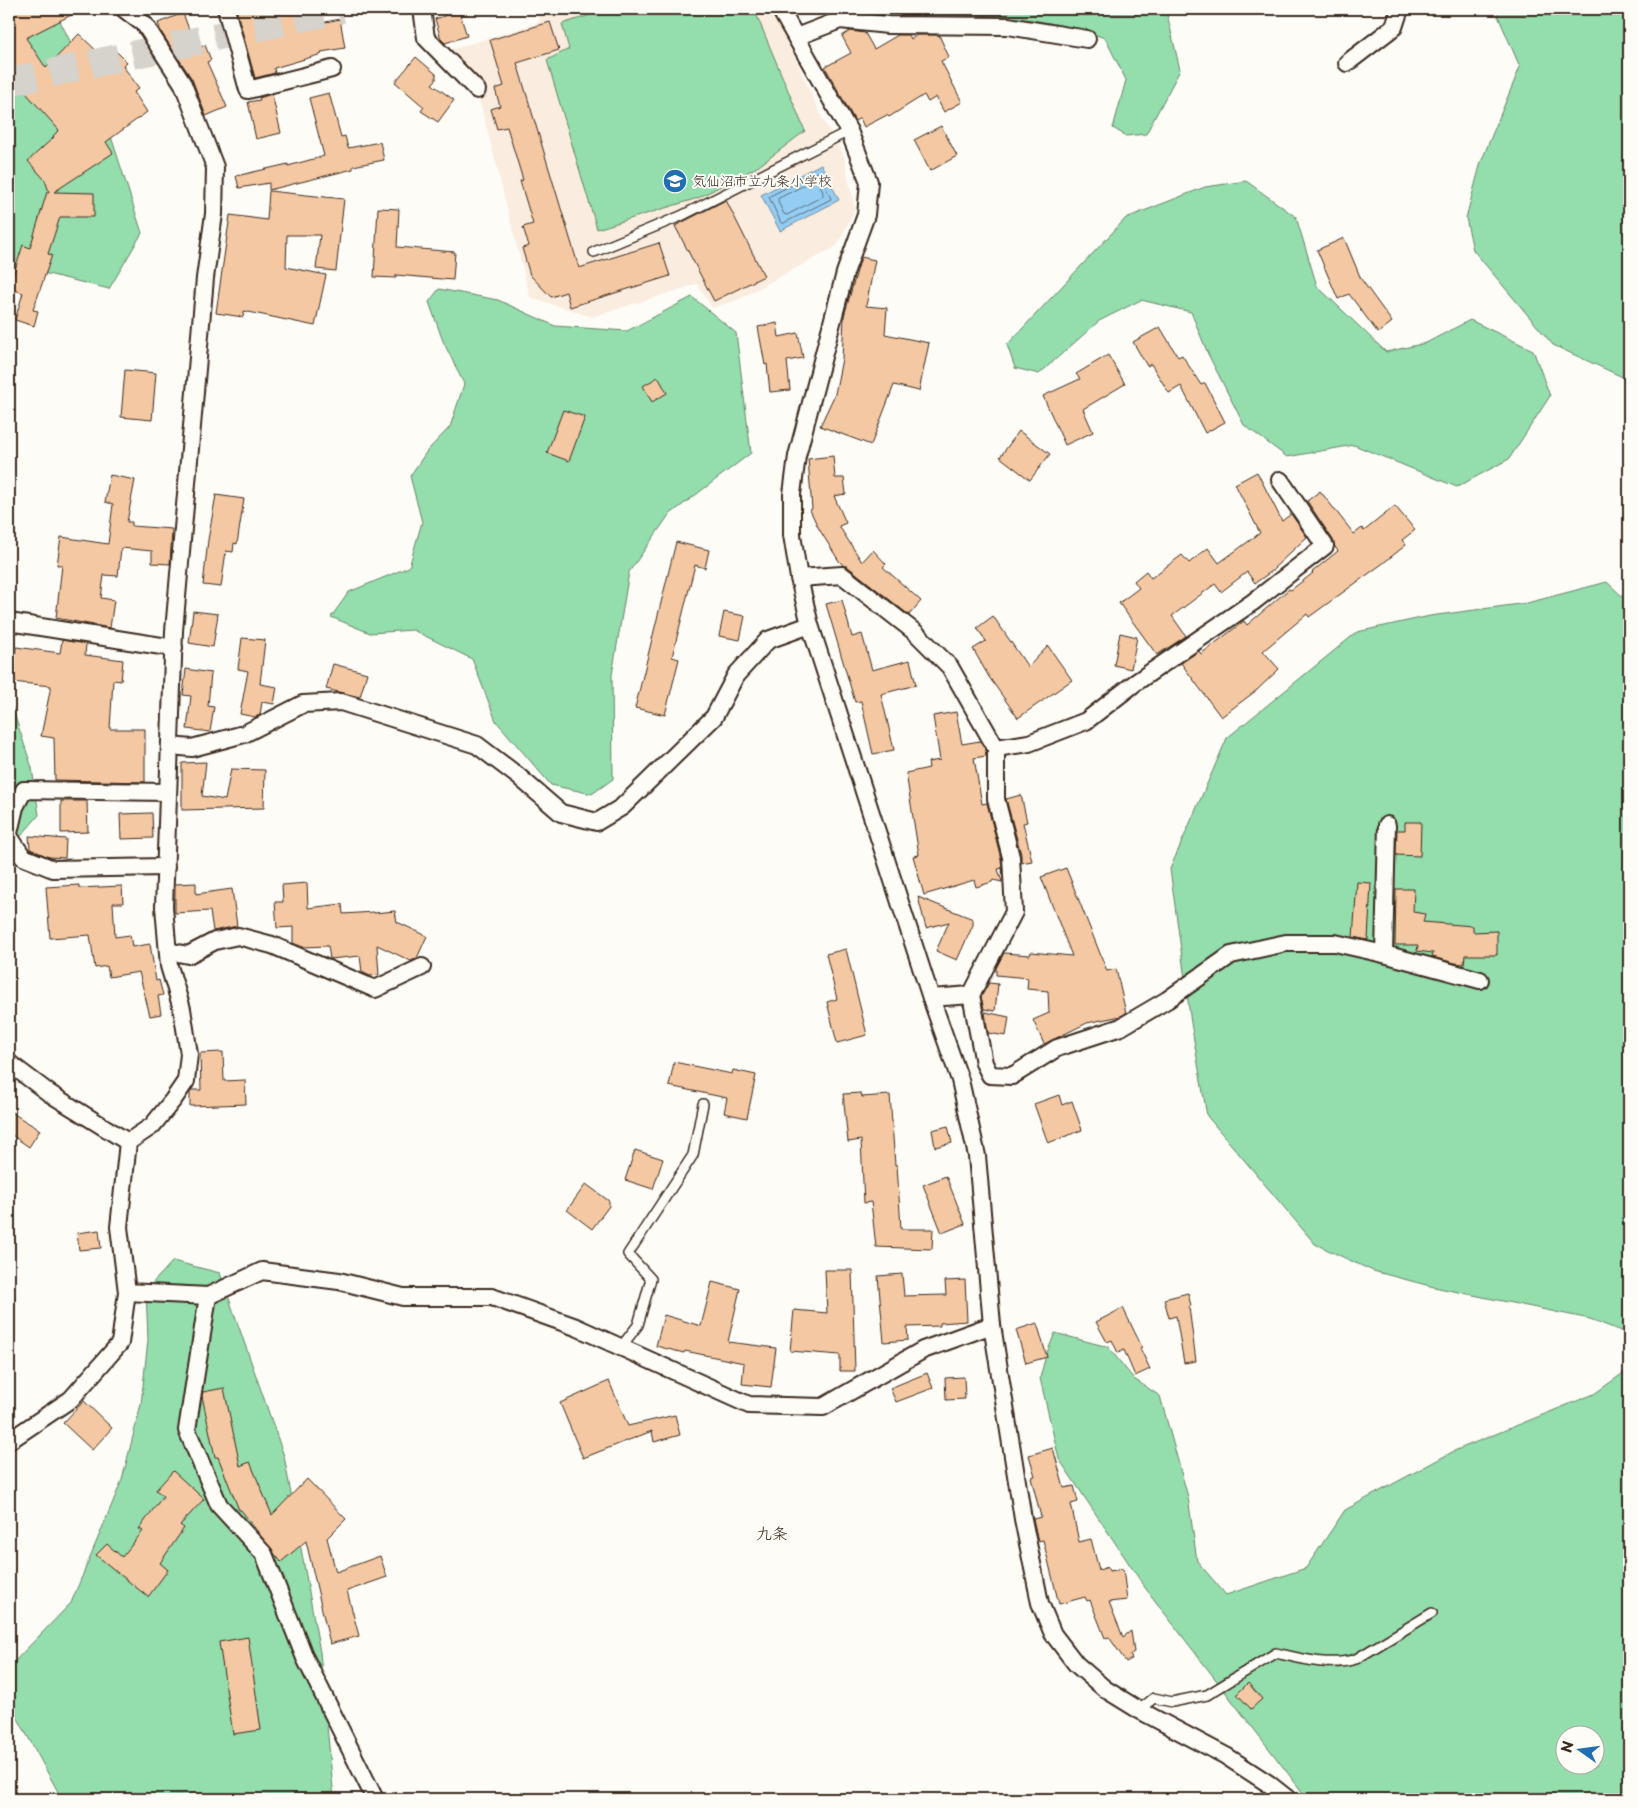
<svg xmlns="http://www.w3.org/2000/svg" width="1638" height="1808" viewBox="0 0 1638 1808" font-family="'Playpen Sans','Klee One',sans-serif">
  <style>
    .built { fill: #faecde }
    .green { fill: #94ddad; stroke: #688466; fill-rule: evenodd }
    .water { fill: #94cdf4; stroke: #708c9e }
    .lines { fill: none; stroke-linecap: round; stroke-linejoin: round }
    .shore { stroke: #5f6b74; stroke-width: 1 }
    .building { fill: #f4c8a3; stroke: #3b2a1e }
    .highway-tunnel { stroke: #d6d2cc; stroke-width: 28; stroke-dasharray: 28 14; stroke-linecap: butt }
    .lane-casing { stroke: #3b2a1e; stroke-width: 12 }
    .street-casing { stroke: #3b2a1e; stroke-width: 20 }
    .lane { stroke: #fdfcf7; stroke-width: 9 }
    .street { stroke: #fdfcf7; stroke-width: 16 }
    .labels { text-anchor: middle; stroke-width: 4; stroke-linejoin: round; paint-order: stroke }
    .poi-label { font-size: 14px; fill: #3b2a1e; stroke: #fdfcf7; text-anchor: start }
    .quarter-label { font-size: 16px; fill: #3b2a1e; stroke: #fdfcf7 }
  </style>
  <rect width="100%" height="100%" fill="#fdfcf7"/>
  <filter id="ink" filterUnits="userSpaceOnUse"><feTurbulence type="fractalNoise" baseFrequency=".02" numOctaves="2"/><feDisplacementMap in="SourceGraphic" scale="10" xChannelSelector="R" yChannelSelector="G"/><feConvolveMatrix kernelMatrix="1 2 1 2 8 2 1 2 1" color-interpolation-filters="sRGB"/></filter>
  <g filter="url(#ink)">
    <path class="built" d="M537 9H773L823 120 843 154 855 209 837 246 737 300 712 308 697 284 592 317 530 297 477 90 441 53 540 22Z"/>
    <g class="green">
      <path d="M9 9H54L99 99 142 233 109 289 48 274 9 268Z"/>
      <path d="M609 9H754L805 131 759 166 698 198 597 229 547 60 569 49 562 24Z"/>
      <path d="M848 9H1161L1167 14 1180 70 1146 134 1126 136 1113 128 1126 80 1105 38C1071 26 1032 18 996 16 947 13 897 16 848 9Z"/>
      <path d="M1495 9H1629V380L1553 345 1473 250 1466 218 1481 162 1520 67Z"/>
      <path d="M1246 181 1296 217 1317 286 1386 352 1426 343 1470 320 1533 350 1550 396 1509 459 1457 487 1354 445 1287 457 1244 425 1208 354 1191 312 1141 300 1099 321 1039 374 1015 368 1007 345 1126 218 1205 187Z"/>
      <path d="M439 289 498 300 555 326 627 331 692 297 736 333 751 453 669 515 629 572 612 675 613 779 592 794 551 785 496 721 472 659 413 630 370 633 331 617 349 592 409 567 422 522 410 476 427 451 450 427 464 384 443 341 429 302Z"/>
      <path d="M1607 582 1627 601 1629 621V1334L1590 1319 1434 1287 1373 1271 1315 1244 1207 1116 1191 1023 1170 869 1227 738 1357 632 1430 616 1527 603Z"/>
      <path d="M9 698 32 768 39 815 9 850Z"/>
      <path d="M173 1261 220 1273 284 1456 320 1652 334 1799H62L9 1702V1667L71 1603 122 1480 141 1404 148 1340 146 1290Z"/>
      <path d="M1055 1333 1108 1347 1134 1379 1160 1396 1188 1497 1197 1561 1226 1595 1306 1568 1345 1510 1454 1451 1594 1394 1629 1369V1799H1306L1300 1789 1146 1589 1059 1459 1040 1378 1046 1355ZM1566 1736H1596V1766H1566Z"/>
    </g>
    <path class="water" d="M821 164 839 200 780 231 761 195Z"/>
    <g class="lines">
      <g class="shore">
        <path d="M818 172 820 173 831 199 784 223H781L769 197Z"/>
        <path d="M815 180C819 182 824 192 823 196L787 215 784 214 778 202V199Z"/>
      </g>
    </g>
    <g class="building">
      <path d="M10 9H83L26 38 46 68 79 34 103 57 113 48 127 62 123 66 139 88 134 92 147 112 106 142 113 153 54 192 94 193V217H60L48 254 52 255 33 310 38 311 34 326 15 320 23 293 9 288 23 245 30 248 47 192H49L45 180 28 161 54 137 53 136 59 130 26 93 9 68V62L13 59Z"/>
      <path d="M236 9H301L306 26 340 19 345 48 321 52 322 54 274 68 275 73 255 78Z"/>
      <path d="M459 11 467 36 445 43 441 39 435 19Z"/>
      <path d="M183 13 196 49 205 45 211 60 207 62 227 107 206 116 192 79 161 32 158 23Z"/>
      <path d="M550 22 559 50 517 63 579 268 659 243 670 276 570 307 566 292 551 297 530 275 522 248 529 246 523 227 533 224 520 181 523 180 507 127 497 129 491 109 500 106 495 89 504 86 490 40Z"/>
      <path d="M850 31 865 33 874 49 898 35H909L911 39 917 35H939L949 57 941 61 962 102 944 112 936 97 928 102 924 95 889 117 887 115 864 127 860 118 855 121 825 67 851 53 842 36Z"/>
      <path d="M416 57 436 74V80L432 84 454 100 438 122 421 111 424 107 395 82Z"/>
      <path d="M329 93 341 137 345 136 348 148 380 142 384 160 353 166V169L269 190V183L239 188 236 176 288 164V166L324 156 309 98Z"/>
      <path d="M272 94 281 133 256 139 248 102 260 100 259 98Z"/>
      <path d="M941 126 957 156 930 171 914 140Z"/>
      <path d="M269 191 344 199 336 271 316 269 320 235H287L286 267 326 275 315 326 244 311 243 317 216 313 230 215 267 220Z"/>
      <path d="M726 200 764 276 714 301 675 226Z"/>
      <path d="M378 208 399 209 397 247 455 252 453 280 396 275V278L374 277Z"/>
      <path d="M1344 238 1361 279 1392 322 1378 333 1349 294 1338 299 1317 250Z"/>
      <path d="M861 257 875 260 866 306 887 308 885 334 929 343 919 391 894 385 871 445 820 426 835 394 842 359 844 316Z"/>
      <path d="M777 323 779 337 798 333 803 358 787 361 790 390 770 392 767 364 765 365 758 327Z"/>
      <path d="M1160 327 1178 357 1182 355 1201 385 1205 383 1225 422 1205 433 1181 386 1169 393 1151 364 1147 366 1133 342Z"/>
      <path d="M1108 355 1125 384 1083 409 1093 432 1065 445 1043 396 1080 379 1076 374Z"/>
      <path d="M125 370 156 373 152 420 121 417Z"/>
      <path d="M658 377 667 393 652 402 643 386Z"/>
      <path d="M563 410 585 417 569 461 547 453Z"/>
      <path d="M1019 431 1050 454 1030 480 1000 457Z"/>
      <path d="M833 456 835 478H844L846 494 834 496 846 523 839 526 862 562 873 550 886 564 883 567 921 601 909 615 847 566H844L839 561 819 529 810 510 812 509 808 459Z"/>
      <path d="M1257 472 1282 521 1291 514 1307 537 1274 568 1275 569 1255 583 1247 572 1221 592 1215 584 1172 616 1186 636 1157 655 1119 603 1139 588 1134 581 1146 571 1151 578 1182 555 1189 563 1208 548 1219 563 1260 533 1235 484Z"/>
      <path d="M110 475 135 480 127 522H132V526L172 529 170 564 152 563V551L121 548 118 576 104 575 101 598 114 600 110 628 56 618 62 565H57L61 537 108 544 113 504 105 502Z"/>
      <path d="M1320 491 1354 534 1362 528 1364 531 1395 506 1415 530 1402 540 1406 545 1382 564 1309 617 1307 614 1263 651 1279 669 1257 690 1221 717 1181 663 1199 651 1201 654 1244 621 1247 625 1289 589 1291 590 1313 573 1312 572 1338 551 1335 547 1333 540 1307 501Z"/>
      <path d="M216 495 244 499 237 544 234 543 233 552 226 551 221 587 203 585 208 540Z"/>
      <path d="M676 542 709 550 705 568 695 565 672 657 679 659 665 715 635 708Z"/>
      <path d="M842 600 852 637 862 634 872 670 910 660 916 685 881 694 894 750 873 754 861 701 855 702 826 604Z"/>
      <path d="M193 611 218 614 213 647 189 643Z"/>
      <path d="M724 612 745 616 740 640 719 636Z"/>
      <path d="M993 616 1028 667 1048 646 1072 680 1018 718 989 677 973 649 986 641 977 628Z"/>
      <path d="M1120 633 1137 637 1131 669 1114 665Z"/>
      <path d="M242 638 265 640 260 684 277 687 274 704 262 702 260 715 255 717 240 714 248 671 238 669Z"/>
      <path d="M62 640 86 644 85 655 123 660 121 681 113 680 110 729H145V782L55 780 54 738 41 736 51 686 12 682 16 647 60 653Z"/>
      <path d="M333 664 367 673 360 697 326 689Z"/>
      <path d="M186 669 211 673 208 706 214 707 210 732 187 729 191 696 183 695Z"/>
      <path d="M956 712 962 744 980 741 985 749 986 756 974 758 982 804 987 803 1001 859 1002 868 998 869 1002 882 993 880 992 882 976 887 974 880 924 895 913 856 919 855 906 773 929 768 928 762 940 760 933 716Z"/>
      <path d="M206 762 202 796 225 800 231 769 265 770 264 808 182 810V763Z"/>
      <path d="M1021 795 1027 822 1023 823 1032 861 1021 863V854L1006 799Z"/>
      <path d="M61 801H87L88 832 61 833Z"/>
      <path d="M152 813 153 838 121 839 120 814Z"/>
      <path d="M1405 822H1421L1420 856 1396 855 1397 830H1405Z"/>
      <path d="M29 836 66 839 65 858 49 857 30 849Z"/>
      <path d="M1066 868 1107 971 1116 969 1126 1013 1121 1016 1087 1023 1044 1044 1033 1020 1049 1013 1048 991 1027 989 1028 978 996 975V968L1004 953 1030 955 1031 952 1072 956 1041 877Z"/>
      <path d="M1357 882 1371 883 1368 940 1353 937Z"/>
      <path d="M196 883V894L232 889 237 926 213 931 210 911 175 913V884Z"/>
      <path d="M307 883 308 908 342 904 343 914 374 912V913L395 911 397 922 427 936 417 958 411 961 377 945 379 975 370 976 362 972 360 956 330 959 328 946 303 947 293 943V927L277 928 275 902H283L282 885Z"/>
      <path d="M79 885V888L122 886 123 903H113L115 937 130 935 132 947 150 944 156 981 159 980 163 995 158 996 161 1014 150 1016 139 972 109 977 107 966 95 968 90 935 50 938 46 887Z"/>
      <path d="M1396 889H1414L1413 912 1425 914 1423 922 1473 926V932L1497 931V955H1465L1464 964 1455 963 1432 957 1433 953 1417 951 1418 945H1395Z"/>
      <path d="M918 897 973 919V925L957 960 936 951 949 922 926 928Z"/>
      <path d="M846 949 867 1035 837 1043 827 1002 837 999 826 954Z"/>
      <path d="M989 983 998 984 995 1011 984 1009 981 997Z"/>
      <path d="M985 1012 1009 1017 1006 1036 988 1033Z"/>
      <path d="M223 1052 224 1081 245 1080 246 1104 190 1106V1093L192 1090H201L200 1053Z"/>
      <path d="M674 1062 732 1074 733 1070 756 1075 747 1118 724 1113 727 1098 669 1086Z"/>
      <path d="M861 1093 862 1097 890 1095 895 1165H897L901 1229H933L932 1249 876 1247 871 1202 864 1203 861 1140 848 1142 843 1094Z"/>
      <path d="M1059 1095 1062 1105 1072 1101 1082 1130 1048 1143 1034 1104Z"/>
      <path d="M9 1111 40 1130 29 1147 9 1133Z"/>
      <path d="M948 1126 952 1143 935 1147 932 1130Z"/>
      <path d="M635 1150 663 1159 653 1189 625 1180Z"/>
      <path d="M946 1176 965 1224 942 1233 923 1185Z"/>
      <path d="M586 1184 609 1201V1206L592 1229 567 1210Z"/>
      <path d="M99 1230 101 1248 79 1250 77 1233Z"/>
      <path d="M825 1270H852L855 1371H840V1355L790 1351 794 1310 827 1313Z"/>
      <path d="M902 1274 904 1296 946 1295 945 1281 965 1280 967 1321 940 1323V1326L907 1327 908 1340 884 1342 878 1276Z"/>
      <path d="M712 1282 740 1289 728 1342 776 1348 771 1387 742 1384 744 1363 685 1351 684 1353 656 1346 664 1315 701 1326Z"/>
      <path d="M1188 1293 1191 1306 1189 1307 1196 1361 1184 1363 1176 1316 1169 1318 1164 1299Z"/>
      <path d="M1123 1308 1139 1341 1142 1347 1140 1348 1150 1369 1135 1376 1124 1350 1118 1353 1112 1340 1107 1342 1096 1322Z"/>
      <path d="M1037 1323 1047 1357 1026 1363 1016 1330Z"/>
      <path d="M927 1373 933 1388 896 1402 890 1388Z"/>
      <path d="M964 1377 965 1399 946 1400 945 1378Z"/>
      <path d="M609 1381 628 1426 675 1415 680 1435 654 1442 652 1431 583 1458 560 1403Z"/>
      <path d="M224 1388 240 1466 250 1462 272 1515 307 1479 346 1519 327 1538 336 1572 380 1556 387 1577 347 1591 359 1636 330 1644 306 1541 281 1562 241 1510H239L218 1457H215L202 1396 203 1392Z"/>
      <path d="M84 1401 112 1428 92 1450 63 1423Z"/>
      <path d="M1053 1448 1064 1488 1074 1486 1078 1502 1071 1504 1079 1542 1091 1539 1099 1570 1108 1567 1109 1571 1123 1569 1127 1600 1109 1602 1123 1637 1131 1631 1134 1652 1130 1655 1132 1659 1126 1662 1109 1637 1105 1638 1090 1600 1087 1601 1085 1597 1059 1604 1043 1540 1038 1541 1033 1519 1041 1517 1031 1477 1035 1476 1029 1455Z"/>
      <path d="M173 1471 204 1499 180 1525 184 1528 160 1563 168 1570 148 1597 96 1555 107 1544 122 1557 143 1531 139 1529 163 1496 156 1490Z"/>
      <path d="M248 1637 261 1730 233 1734 219 1642Z"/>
      <path d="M1248 1683 1262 1699 1251 1709 1237 1694Z"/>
    </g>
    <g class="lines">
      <path class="highway-tunnel" d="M9 82 342 9"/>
      <g class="lane-casing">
        <g id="lane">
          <path d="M594 252 681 216 849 131"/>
          <path d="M621 1347 638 1325 651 1279 628 1254 693 1155 703 1104"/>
          <path d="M1139 1710 1154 1698 1172 1702 1207 1695 1276 1653C1302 1659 1330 1667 1356 1659L1432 1613"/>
        </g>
      </g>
      <g class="street-casing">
        <g id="street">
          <path d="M124 9 145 25 183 84 215 167 214 214 205 278 174 631 164 907 169 966 182 1009 189 1054 186 1081 173 1100 152 1126 128 1142 119 1227 127 1292 208 1296 262 1271 339 1281 403 1297H492L576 1327 749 1405 823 1407 923 1350 992 1325"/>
          <path d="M226 9 248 90 332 69"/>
          <path d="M422 9 426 38 477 90"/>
          <path d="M780 9 849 131 869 182 866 215 845 273 797 456 792 494V535L799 578 810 625 931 998 960 1080 977 1156 992 1325 1023 1519 1040 1603 1053 1634 1076 1664 1105 1689 1139 1710 1226 1756 1269 1784 1288 1799"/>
          <path d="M796 37 840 20 888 25 1008 26 1087 39"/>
          <path d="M1347 63 1394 27 1400 9"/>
          <path d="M799 578 842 575 916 633 950 667 996 748V799L1011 857 1014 912 971 995 931 998"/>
          <path d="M9 622 174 648"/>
          <path d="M170 746 192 748 244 734 303 704 341 702 477 745 518 776 561 813 597 822 622 807 714 717 736 675 768 640 810 625"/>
          <path d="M996 748 1029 743 1086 721 1135 683 1253 602 1325 546 1280 480"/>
          <path d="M1387 825 1384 954 1480 980"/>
          <path d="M9 833 15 807 24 790 168 792"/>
          <path d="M9 836 23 857 53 869 166 867"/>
          <path d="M168 951 188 955 215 941 238 936 272 945 375 989 422 967"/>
          <path d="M971 995 984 1063 990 1075 1012 1076 1057 1048 1121 1027 1167 1000 1231 955 1286 943H1335L1384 954"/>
          <path d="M9 1063 49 1093 128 1142"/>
          <path d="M208 1296 187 1430 219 1505 264 1554 305 1658 375 1799"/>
          <path d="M9 1441 71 1399 120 1343 127 1292"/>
        </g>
      </g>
      <use href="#lane" class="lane"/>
      <use href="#street" class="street"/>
    </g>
  </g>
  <defs>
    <g id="school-disc" transform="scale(1.25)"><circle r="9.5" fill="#1f6fb2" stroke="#fdfcf7"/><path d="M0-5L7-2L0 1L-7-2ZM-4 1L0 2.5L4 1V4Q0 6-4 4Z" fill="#fff"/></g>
  </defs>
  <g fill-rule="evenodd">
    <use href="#school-disc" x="675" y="181"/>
  </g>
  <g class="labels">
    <g class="poi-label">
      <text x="692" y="186">気仙沼市立九条小学校</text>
    </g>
    <g class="quarter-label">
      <text x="772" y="1539">九条</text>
    </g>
  </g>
  <rect width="1638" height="1808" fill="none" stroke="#fdfcf7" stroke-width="30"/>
  <rect x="15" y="15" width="1608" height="1778" fill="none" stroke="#3b2a1e" stroke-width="2" filter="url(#ink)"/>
  <g transform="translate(1580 1750) rotate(284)"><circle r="24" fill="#fdfcf7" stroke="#afa8a0"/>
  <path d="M0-4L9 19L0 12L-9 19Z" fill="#1f6fb2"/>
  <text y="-8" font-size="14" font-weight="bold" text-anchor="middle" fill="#3b2a1e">N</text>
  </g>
</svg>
